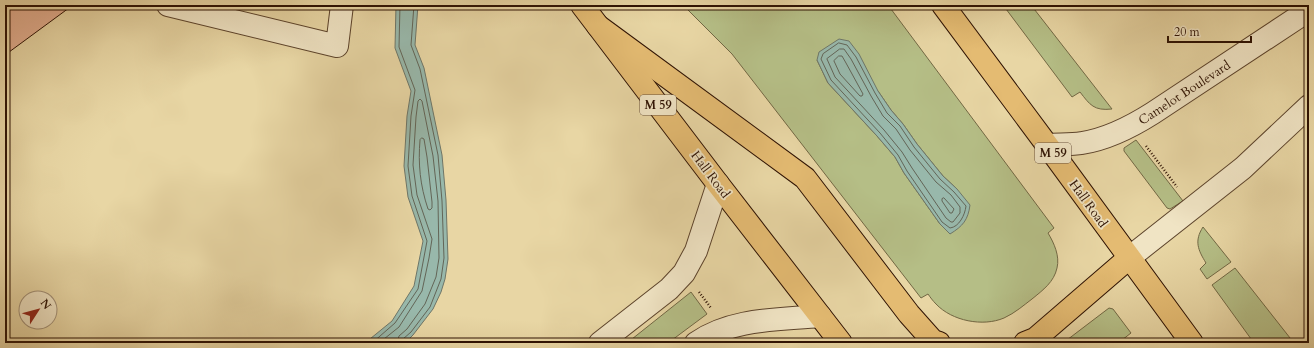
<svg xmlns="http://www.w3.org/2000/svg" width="1314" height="348" viewBox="0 0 1314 348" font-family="Cardo,serif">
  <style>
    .green { fill: #b5be86; stroke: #726844; fill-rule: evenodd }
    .water { fill: #98b8ab; stroke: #6e7668 }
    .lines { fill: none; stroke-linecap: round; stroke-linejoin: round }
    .shore { stroke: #636557; stroke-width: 1 }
    .building { fill: #e3ae8f; stroke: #2e1203 }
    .minor-casing { stroke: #5c432b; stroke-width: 24 }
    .highway-casing { stroke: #2e1203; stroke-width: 24 }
    .path { stroke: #2e1203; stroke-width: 2.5; stroke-dasharray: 1 2; stroke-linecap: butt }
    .minor { stroke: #f0e4c4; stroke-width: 22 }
    .highway { stroke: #e4bb72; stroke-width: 22 }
    .labels { text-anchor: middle; stroke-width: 3.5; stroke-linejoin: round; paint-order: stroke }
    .shield { fill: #f0e4c4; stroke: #68513d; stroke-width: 1 }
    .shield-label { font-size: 12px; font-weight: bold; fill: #2e1203 }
    .street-label { font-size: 13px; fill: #2e1203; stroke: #f0e4c4 }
  </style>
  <rect width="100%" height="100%" fill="#e8d6a4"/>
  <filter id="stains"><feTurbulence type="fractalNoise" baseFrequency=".005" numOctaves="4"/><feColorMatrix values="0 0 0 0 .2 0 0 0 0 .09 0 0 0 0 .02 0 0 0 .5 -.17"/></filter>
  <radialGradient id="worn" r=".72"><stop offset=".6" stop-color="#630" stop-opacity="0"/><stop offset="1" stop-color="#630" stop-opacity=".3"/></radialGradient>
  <g class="green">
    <path d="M683 5H888L1054 228 1048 233C1054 243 1060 256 1057 268 1054 282 1043 290 1032 299 1024 305 1015 313 1004 318 983 327 952 321 936 304 933 301 930 297 928 294L921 298 732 54ZM817 60 878 91 891 110 903 124 917 144 943 176 957 189 950 234 940 224 904 173 895 157 877 136 828 83Z"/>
    <path d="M1003 5H1031L1112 109C1094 111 1090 105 1080 92L1072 97Z"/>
    <path d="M1136 140 1183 201 1170 209 1167 208 1124 151V148Z"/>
    <path d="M1203 227 1231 262 1207 279 1200 269 1206 263C1198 250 1194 241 1203 227Z"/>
    <path d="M1235 268 1294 343H1254L1212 285Z"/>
    <path d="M691 292 707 314 668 343H627Z"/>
    <path d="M1109 308 1113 309 1131 333 1122 340 1121 343H1063Z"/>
  </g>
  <g class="water">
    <path d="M396 5H418L415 45 424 68 442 155 446 200 448 259 445 279 441 292 433 309 413 335 405 343H365L392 321 414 286 423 241 408 197 404 166 407 116 411 91 395 48Z"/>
    <path d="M839 39 849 41 859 54 878 91 891 110 903 124 917 144 943 176 957 189 970 205C968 220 963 226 950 234L940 224 904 173 895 157 877 136 828 83 817 60 819 52Z"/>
  </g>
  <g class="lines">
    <g class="shore">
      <path d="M839 43 847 45 856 57 875 93 887 113 900 126 914 147 940 179 954 192 966 206C965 215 959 227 950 228L942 222 907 171 898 155 880 133 831 80 821 59 823 54Z"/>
      <path d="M840 49H844L851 59 871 96 883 116 896 129 910 150 936 182 951 195 960 207V213L953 222H951L946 218 912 168 902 152 884 130 835 77 827 59Z"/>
      <path d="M839 56H842L846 63 863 94 862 96H860L840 74 834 61Z"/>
      <path d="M422 138 424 139 427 157 432 202V208L430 210 428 209C420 185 418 164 420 140Z"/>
      <path d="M944 198 954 209 952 213H950L942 201V199Z"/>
      <path d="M372 343 395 323 418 289 427 241 412 196 408 166 411 116 415 90 399 47 400 5"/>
      <path d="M379 343 399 327 422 291 429 258 432 239 417 195 413 165 416 117 418 101 420 99 422 101 433 156 438 201 439 258 436 277 425 304 407 329 399 336 397 343"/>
      <path d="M402 343 403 339 411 332 430 307 441 279 444 258 442 201 438 155 420 69 411 45 414 5"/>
    </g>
  </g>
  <path class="building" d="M5 5H73L5 55Z"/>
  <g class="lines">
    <g class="minor-casing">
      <g id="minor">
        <path d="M168 5 337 46 342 5"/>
        <path d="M1047 145C1058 144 1071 145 1082 143 1108 139 1131 127 1153 113L1309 10"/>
        <path d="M1129 258 1243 168 1309 106"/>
        <path d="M600 343 669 289 684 273 696 251 718 184"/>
        <path d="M696 343C732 318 778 320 820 316"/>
      </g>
    </g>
    <g class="highway-casing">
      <g id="highway">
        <path d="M582 5 718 184 841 343"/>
        <path d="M943 5 1047 145 1192 343"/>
        <path d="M598 26 805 178 909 314 933 341 939 343"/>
        <path d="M1025 343 1035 339 1129 258"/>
      </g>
    </g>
    <g class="path">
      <path d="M1146 146 1177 187"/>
      <path d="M699 292 711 308"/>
      <path d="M1127 343 1134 338"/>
    </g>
    <use href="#minor" class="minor"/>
    <use href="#highway" class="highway"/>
  </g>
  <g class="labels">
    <g class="shield">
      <rect x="640" y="95" width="36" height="20" rx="3"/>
      <rect x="1035" y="143" width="36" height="20" rx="3"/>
    </g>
    <g class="shield-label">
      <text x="658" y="109">M 59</text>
      <text x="1053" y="157">M 59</text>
    </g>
    <g class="street-label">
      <text transform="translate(1184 92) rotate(-33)" y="5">Camelot Boulevard</text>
      <text transform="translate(711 174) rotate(53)" y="5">Hall Road</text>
      <text transform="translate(1089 203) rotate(54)" y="5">Hall Road</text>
    </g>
  </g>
  <rect width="1314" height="348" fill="none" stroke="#e8d6a4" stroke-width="20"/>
  <rect x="6" y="6" width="1302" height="336" fill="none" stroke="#2e1203" stroke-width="2"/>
  <rect x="10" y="10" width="1294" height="328" fill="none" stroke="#2e1203"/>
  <g transform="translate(38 310) rotate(54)"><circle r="19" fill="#f0e4c4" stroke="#a29077"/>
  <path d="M0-3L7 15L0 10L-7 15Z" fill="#8f2418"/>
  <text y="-6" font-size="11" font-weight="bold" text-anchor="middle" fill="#2e1203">N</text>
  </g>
  <path d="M1168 36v6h83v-6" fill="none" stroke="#2e1203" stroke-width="2"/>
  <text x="1174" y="36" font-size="12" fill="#2e1203" stroke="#f0e4c4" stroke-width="3" paint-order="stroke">20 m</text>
  <rect width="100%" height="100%" filter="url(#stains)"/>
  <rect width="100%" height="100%" fill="url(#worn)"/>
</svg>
